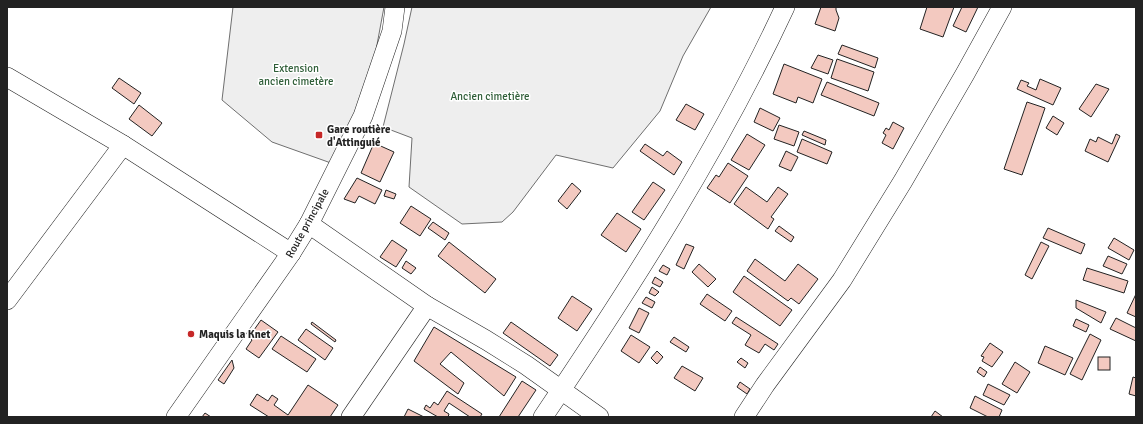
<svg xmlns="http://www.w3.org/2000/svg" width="1143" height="424" viewBox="0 0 1143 424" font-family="Signika,sans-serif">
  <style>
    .green { fill: #eee; stroke: #6f6f6f }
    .building { fill: #f3c9c0; stroke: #222 }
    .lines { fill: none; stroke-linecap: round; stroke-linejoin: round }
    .minor-casing { stroke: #222; stroke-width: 20 }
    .minor { stroke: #fff; stroke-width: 19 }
    .poi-dot { fill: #c62828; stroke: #fff; stroke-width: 1.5 }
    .labels { text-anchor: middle; stroke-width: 3; stroke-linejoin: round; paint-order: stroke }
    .park-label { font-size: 11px; fill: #2f5e38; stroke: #fff }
    .poi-label { font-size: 11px; font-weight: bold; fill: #222; stroke: #fff; text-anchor: start }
    .street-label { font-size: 11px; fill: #222; stroke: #fff }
  </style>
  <rect width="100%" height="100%" fill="#fff"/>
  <g class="green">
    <path d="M233 7H384L371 77 331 163 272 142 222 100Z"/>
    <path d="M412 7H711L683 56 660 111 613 168 556 155 513 212 502 222 462 224 409 187 412 138 383 127 404 44Z"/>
  </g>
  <g class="building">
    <path d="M821 7H836V10L839 18 835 31 815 24Z"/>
    <path d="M927 7H954L943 37 920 29Z"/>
    <path d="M962 7H978L966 32 953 26Z"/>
    <path d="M842 45 878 58 875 68 838 54Z"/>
    <path d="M818 55 833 60 828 74 811 68Z"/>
    <path d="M837 59 874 72 868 91 831 78Z"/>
    <path d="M784 64 822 79 813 103 798 97 796 103 773 94Z"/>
    <path d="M119 78 141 93 134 104 112 88Z"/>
    <path d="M1040 79 1061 88 1053 105 1017 89 1021 80 1029 83 1027 86 1036 90Z"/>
    <path d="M827 82 879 103 874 116 821 95Z"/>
    <path d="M1096 84 1109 89 1091 117 1079 109Z"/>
    <path d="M1027 102 1045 108 1022 175 1004 169Z"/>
    <path d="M686 104 704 114 695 130 676 120Z"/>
    <path d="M139 105 162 123 152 136 129 119Z"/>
    <path d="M760 108 780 118 773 131 754 122Z"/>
    <path d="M1053 116 1064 123 1057 135 1046 128Z"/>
    <path d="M893 122 904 128 893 149 882 143 886 135 883 133 886 128 889 130Z"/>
    <path d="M779 125 799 132 794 146 774 139Z"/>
    <path d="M804 131 826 140 825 145 802 135Z"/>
    <path d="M747 134 765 145 749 170 731 160Z"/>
    <path d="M1116 134 1120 136 1108 162 1085 151 1090 139 1096 142 1098 137 1112 144Z"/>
    <path d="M802 139 832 152 827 164 797 152Z"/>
    <path d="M374 143 394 152 380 182 361 173Z"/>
    <path d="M645 144 663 156 667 151 682 162 674 175 640 151Z"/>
    <path d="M786 151 798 157 791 171 779 166Z"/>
    <path d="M728 163 748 176 730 203 707 188 716 175 719 177Z"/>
    <path d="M357 178 382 190 375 204 359 196 355 203 344 199Z"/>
    <path d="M653 182 665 190 644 220 632 212Z"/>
    <path d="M572 183 581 191 567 209 558 201Z"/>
    <path d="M746 187 767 202 778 187 788 194 771 217 774 219 768 229 734 204Z"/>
    <path d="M386 190 396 194 394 199 384 196Z"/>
    <path d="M411 206 431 219 420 236 400 223Z"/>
    <path d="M617 213 641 229 626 252 601 235Z"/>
    <path d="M433 222 449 233 445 240 428 228Z"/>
    <path d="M779 226 794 237 791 242 775 231Z"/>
    <path d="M1048 228 1085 244 1081 254 1043 238Z"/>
    <path d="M1114 238 1134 250 1129 260 1108 248Z"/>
    <path d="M392 240 407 250 396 267 380 257Z"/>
    <path d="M449 242 496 279 485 293 438 256Z"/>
    <path d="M1041 242 1049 246 1032 279 1025 275Z"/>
    <path d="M686 244 694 247 684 269 676 265Z"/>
    <path d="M1108 256 1127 264 1122 274 1103 266Z"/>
    <path d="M755 259 785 281 798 264 818 279 799 304 791 298 788 301 747 271Z"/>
    <path d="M406 261 416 268 411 274 402 268Z"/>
    <path d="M699 264 716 279 708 287 692 272Z"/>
    <path d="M663 265 670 269 667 275 659 271Z"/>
    <path d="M1087 268 1128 281 1124 293 1083 280Z"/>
    <path d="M744 276 792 310 780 326 733 292Z"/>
    <path d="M655 277 663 282 660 287 652 283Z"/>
    <path d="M652 287 659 292 655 296 649 293Z"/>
    <path d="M707 294 732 311 725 321 700 304Z"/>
    <path d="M1136 294V317L1127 313Z"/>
    <path d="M572 296 592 309 577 331 558 318Z"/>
    <path d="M646 297 655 302 652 308 642 303Z"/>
    <path d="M1076 300 1106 312 1101 323 1076 308Z"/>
    <path d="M639 308 649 313 639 333 629 328Z"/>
    <path d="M736 317 778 344 774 350 765 344 759 353 745 345 751 335 732 323Z"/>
    <path d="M1116 318 1136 328V341L1110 329Z"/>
    <path d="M1076 319 1089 325 1086 332 1073 326Z"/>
    <path d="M261 320 278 332 259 358 246 349 252 340 249 337Z"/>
    <path d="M312 322 336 340 335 342 311 324Z"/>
    <path d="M511 322 558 355 550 366 503 333Z"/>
    <path d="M434 327 516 377 504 396 451 352 440 364 464 383 458 394 414 361Z"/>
    <path d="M306 329 333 348 325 360 298 340Z"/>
    <path d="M1090 334 1101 340 1082 380 1070 374Z"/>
    <path d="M631 335 650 347 639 363 621 351Z"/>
    <path d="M281 336 316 359 307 372 272 349Z"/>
    <path d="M674 337 689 347 686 352 670 342Z"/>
    <path d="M990 343 1003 352 992 367 982 361 984 357 981 356Z"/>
    <path d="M1045 346 1073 358 1065 375 1038 363Z"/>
    <path d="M657 351 663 357 657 364 651 358Z"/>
    <rect x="1098" y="357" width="12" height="13"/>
    <path d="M741 358 748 363 745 368 737 362Z"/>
    <path d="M232 360 234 368 224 384 218 380Z"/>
    <path d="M1015 362 1030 372 1017 393 1002 384Z"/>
    <path d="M682 366 703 378 695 391 674 378Z"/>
    <path d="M980 367 987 372 984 377 977 372Z"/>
    <path d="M1133 377 1136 378V396L1129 394Z"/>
    <path d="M522 381 536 390 518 417H499Z"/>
    <path d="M740 382 750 389 747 394 737 387Z"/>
    <path d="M988 384 1010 395 1004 405 983 395Z"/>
    <path d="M308 385 338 405 330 417H269L250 405 257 394 268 401 272 395 278 399 274 405 288 415Z"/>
    <path d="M447 391 482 414 480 417H470L449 403 444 411 449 414 448 417H438L424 409 426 405 430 408 434 402 438 405Z"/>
    <path d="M975 396 1002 410 999 417H988L970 408Z"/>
    <path d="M408 409 424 417H404Z"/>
    <path d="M935 411 943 417H931Z"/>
    <path d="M205 413 211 417H202Z"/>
  </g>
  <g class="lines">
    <g class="minor-casing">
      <g id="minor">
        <path d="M7 77 123 145 291 253"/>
        <path d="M309 224 427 306 486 340 526 365 599 417"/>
        <path d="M7 300 123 145"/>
        <path d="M176 417 291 253 309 224 363 116 392 31 395 7"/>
        <path d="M351 417 427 306"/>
        <path d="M543 417C632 285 718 151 785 7"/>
        <path d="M744 417 765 385 842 280 903 181 965 74 1002 7"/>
      </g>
    </g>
    <use href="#minor" class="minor"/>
  </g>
  <g class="poi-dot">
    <rect x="315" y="131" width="8" height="8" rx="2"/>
    <circle cx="191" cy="334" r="4"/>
  </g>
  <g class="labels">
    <g class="park-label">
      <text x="296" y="72">Extension<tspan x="296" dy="13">ancien cimetère</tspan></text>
      <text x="490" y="100">Ancien cimetière</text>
    </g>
    <g class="poi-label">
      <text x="327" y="133">Gare routière<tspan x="327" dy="13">d'Attinguié</tspan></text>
      <text x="199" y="338">Maquis la Knet</text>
    </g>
    <g class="street-label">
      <text transform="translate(307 223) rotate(-61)" y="4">Route principale</text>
    </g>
  </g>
  <rect width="1143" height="424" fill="none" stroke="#222222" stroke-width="16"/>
</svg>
